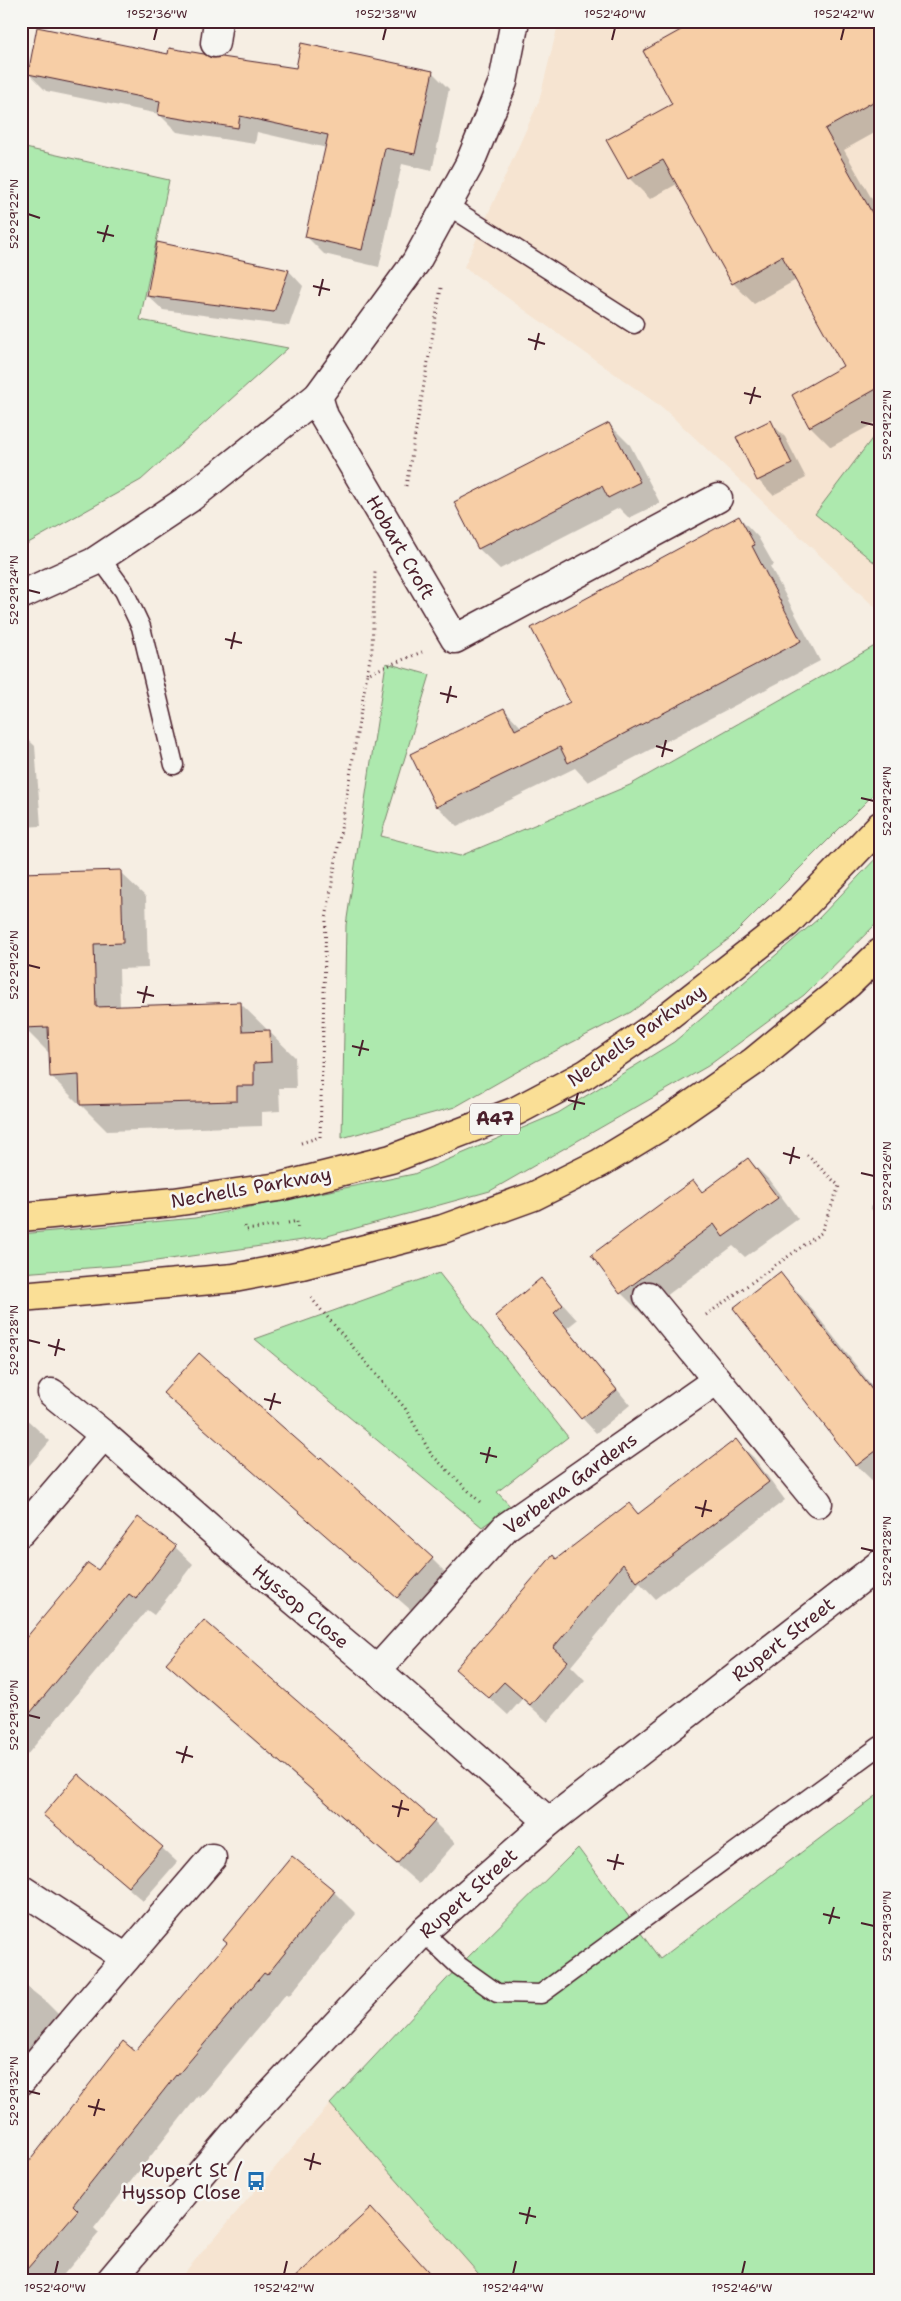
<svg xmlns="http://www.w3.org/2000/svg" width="901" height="2301" viewBox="0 0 901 2301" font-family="'Shantell Sans',sans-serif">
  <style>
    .built { fill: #f6e4d1 }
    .green { fill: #ade9ae; stroke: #7c846c }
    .shadow { fill: #0003 }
    .building { fill: #f7cea6; stroke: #4a1f2b }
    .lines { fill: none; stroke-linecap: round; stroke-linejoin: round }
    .service-casing { stroke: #4a1f2b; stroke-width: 21 }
    .minor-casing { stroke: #4a1f2b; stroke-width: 31 }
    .tertiary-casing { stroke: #4a1f2b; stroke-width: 31 }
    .primary-casing { stroke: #4a1f2b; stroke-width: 31 }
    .path { stroke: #4a1f2b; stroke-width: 3; stroke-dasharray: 1 4; stroke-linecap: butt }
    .service { stroke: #f6f6f2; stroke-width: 18 }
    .minor { stroke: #f6f6f2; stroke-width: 28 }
    .tertiary { stroke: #f6f6f2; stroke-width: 28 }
    .primary { stroke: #fadf96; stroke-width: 28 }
    .ticks { fill: none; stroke: #4a1f2b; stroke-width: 2 }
    .labels { text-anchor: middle; stroke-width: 5; stroke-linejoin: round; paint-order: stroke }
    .shield { fill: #f6f6f2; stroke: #7e6067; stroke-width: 1 }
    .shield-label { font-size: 18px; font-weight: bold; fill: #4a1f2b }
    .street-label { font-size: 19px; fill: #4a1f2b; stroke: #f6f6f2 }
    .poi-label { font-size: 19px; fill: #4a1f2b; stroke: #f6f6f2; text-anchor: end }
    .neatline { fill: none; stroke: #4a1f2b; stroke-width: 2 }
    .ticks-label { font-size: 12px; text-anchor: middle; fill: #4a1f2b }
  </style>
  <rect width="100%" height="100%" fill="#f6eee3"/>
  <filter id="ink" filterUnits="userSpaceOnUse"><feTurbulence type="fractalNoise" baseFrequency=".02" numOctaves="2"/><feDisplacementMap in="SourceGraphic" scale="10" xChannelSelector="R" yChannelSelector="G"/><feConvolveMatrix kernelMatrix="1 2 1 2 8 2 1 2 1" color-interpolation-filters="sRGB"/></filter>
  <g filter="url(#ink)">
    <g class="built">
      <path d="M559 21H880V612L663 408 464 267 539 101Z"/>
      <path d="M330 2104 484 2280H178Z"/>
    </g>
    <g class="green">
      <path d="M21 147 169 180 140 320 288 348 141 480 21 547Z"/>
      <path d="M880 428V567L815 514Z"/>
      <path d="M880 643V788L730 938 631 1012 536 1061 455 1107 342 1138 346 925 386 663 430 675 381 836 460 856 630 785Z"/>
      <path d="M880 854V920L804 995 708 1066 490 1191 324 1237 128 1265 21 1273V1234L195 1218 414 1174 558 1113 674 1042 818 919Z"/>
      <path d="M439 1273 568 1437 497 1492 511 1507 482 1527 255 1339Z"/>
      <path d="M880 1793V2280H484L330 2104 459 1966 578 1848 660 1959Z"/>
    </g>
    <g class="shadow">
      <path d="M880 32V130L844 150 877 208 880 206V420L831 447 810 426 845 367 796 280 754 304 733 283 677 184 650 199 629 178Z"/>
      <path d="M169 56 297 69 432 72 449 89 432 171 402 164 379 267 324 254 307 237 327 148 257 132 255 144 177 132 159 114 46 91 29 74Z"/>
      <path d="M210 256 289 271 303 286 289 326 163 310 148 296Z"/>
      <path d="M770 422 785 437 806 478 773 495 758 480 737 438Z"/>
      <path d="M609 424 630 445 660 503 629 518 619 508 500 569 479 549Z"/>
      <path d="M739 517 758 537 774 565 770 566 820 661 588 782 575 768 457 826 437 806 504 709 522 728 572 702Z"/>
      <path d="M21 733 35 746 41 826 21 827Z"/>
      <path d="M120 872 146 897 148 968 119 969 120 1007 241 1004 295 1057 296 1088H279L280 1111 262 1112V1126L107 1131 81 1105V1102H77L51 1076 50 1054 24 1028 21 874Z"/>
      <path d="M748 1159 769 1180 798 1219 745 1257 733 1246 642 1314 621 1293 692 1182 703 1193Z"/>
      <path d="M880 1200V1221L870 1207Z"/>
      <path d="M779 1273 800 1294 880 1396V1485L878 1486 857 1466 735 1308Z"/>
      <path d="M541 1280 577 1320 567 1328 630 1405 596 1433 582 1418Z"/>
      <path d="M179 1407 432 1559 446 1573 412 1611Z"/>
      <path d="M21 1414 50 1441 21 1475Z"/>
      <path d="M736 1441 754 1458 785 1500 655 1599 640 1583 571 1666 585 1680 548 1722 522 1699 508 1715 457 1669 556 1560 629 1505 639 1514Z"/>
      <path d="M175 1547 193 1564 154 1615 147 1610 21 1762V1641L24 1643 98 1571Z"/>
      <path d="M168 1663 434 1822 455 1843 419 1884 189 1684Z"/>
      <path d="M45 1815 162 1848 177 1862 143 1901Z"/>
      <path d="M292 1857 334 1892 356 1914 289 1996 286 1994 200 2098 198 2096 94 2228 99 2233 59 2280H21V2163L26 2167 135 2053 228 1943Z"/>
      <path d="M21 1982 45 2001 67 2023 21 2060Z"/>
    </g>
    <g class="building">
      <path d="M697 21H880V98L825 129 880 227V387L809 427 792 395 843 366 782 256 732 284 663 160 628 179 606 140 672 104 643 51Z"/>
      <path d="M37 27 168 54 169 48 204 54 212 58 222 57 296 68 301 43 433 71 415 154 385 148 362 250 305 237 328 135 240 116 238 128 158 115 160 101 28 74Z"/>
      <path d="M157 242 289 270 274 312 147 296Z"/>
      <path d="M771 420 792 464 757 481 736 437Z"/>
      <path d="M609 423 640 482 608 498 602 486 478 549 454 502Z"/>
      <path d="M739 516 755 545 752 546 801 641 568 763 560 747 436 807 410 754 504 708 515 730 570 702 531 628Z"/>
      <path d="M121 870 123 943 94 944 96 1007 241 1002 242 1031 270 1030 271 1062 254 1063V1086H237V1101L80 1105 79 1075 50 1077 48 1027 23 1028 21 873Z"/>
      <path d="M748 1158 778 1198 723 1237 714 1224 620 1294 591 1255 693 1180 702 1192Z"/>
      <path d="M780 1272 880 1400V1448L856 1466 733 1308Z"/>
      <path d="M541 1278 563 1305 554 1313 617 1390 581 1419 495 1316Z"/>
      <path d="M199 1353 319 1459 321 1457 433 1558 397 1598 163 1393Z"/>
      <path d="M736 1439 769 1482 637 1582 623 1564 553 1648 568 1661 530 1705 504 1682 489 1698 455 1669 553 1555 556 1559 629 1503 638 1514Z"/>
      <path d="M138 1517 176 1546 136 1599 129 1594 21 1724V1644L88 1563 98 1570Z"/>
      <path d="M204 1620 435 1821 397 1864 166 1663Z"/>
      <path d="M78 1774 163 1847 128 1887 43 1815Z"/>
      <path d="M292 1856 335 1891 267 1975 264 1973 177 2076 176 2075 73 2205 78 2210 21 2276V2172L123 2041 135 2051 227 1943 223 1940Z"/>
      <path d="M371 2208 436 2280H292Z"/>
    </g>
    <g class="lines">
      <g class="service-casing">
        <g id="service">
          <path d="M447 205 634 324"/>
          <path d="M100 558 124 591 141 627 174 765"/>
          <path d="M423 1932 459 1966 497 1993 541 1994 880 1746"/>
        </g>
      </g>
      <g class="minor-casing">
        <g id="minor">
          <path d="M215 43 218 21"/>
          <path d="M318 396 324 416 455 639 718 498"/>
          <path d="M21 595 94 562 190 498 318 396 416 262 469 165 503 82 515 21"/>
          <path d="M648 1296 818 1503"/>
          <path d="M52 1393 104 1435 246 1560 377 1670 549 1822"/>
          <path d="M21 1532 104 1435"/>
          <path d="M377 1670 506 1527 717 1380"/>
          <path d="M21 1889 126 1958"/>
          <path d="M21 2081 212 1858"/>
        </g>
      </g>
      <g class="tertiary-casing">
        <path id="tertiary" d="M111 2280 239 2128 423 1932 549 1822 880 1564"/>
      </g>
      <g class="primary-casing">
        <g id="primary">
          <path d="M21 1217 174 1202 279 1187 391 1159 516 1111 586 1074 654 1027 787 923 880 826"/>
          <path d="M21 1297 234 1278 302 1265 443 1229 534 1196 600 1163 658 1128 753 1062 848 984 880 953"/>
        </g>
      </g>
      <g class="path">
        <path d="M406 486 441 288"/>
        <path d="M367 673 372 649 375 572"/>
        <path d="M301 1143 320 1137 326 919 367 674 422 652"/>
        <path d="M288 1223 297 1221 298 1231"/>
        <path d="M245 1226 246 1230 279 1225"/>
        <path d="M311 1298 405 1408 431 1454 482 1504"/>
        <path d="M706 1315 821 1233 839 1186 806 1154"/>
      </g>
      <use href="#service" class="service"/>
      <use href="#minor" class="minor"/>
      <use href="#tertiary" class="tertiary"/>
      <use href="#primary" class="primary"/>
    </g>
  </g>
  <path class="ticks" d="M154 40 157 28M383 40 386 28M612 40 615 28M841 40 844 28M28 214 40 218M97 232 114 236M103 242 108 225M313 286 330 290M319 296 323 279M528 339 545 344M535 350 539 333M744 393 761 397M750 404 755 387M861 422 874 425M28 590 40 593M225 639 242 643M231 649 235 632M440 693 457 697M447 703 451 686M656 746 673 751M662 757 666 740M861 798 874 801M28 965 40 968M137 992 154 996M143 1003 147 986M352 1046 369 1050M359 1056 363 1040M568 1100 585 1104M574 1110 578 1093M783 1153 800 1158M790 1164 794 1147M861 1173 874 1176M28 1340 40 1343M48 1345 65 1350M55 1356 59 1339M264 1399 281 1403M270 1410 275 1393M480 1453 497 1457M486 1463 490 1447M695 1507 712 1511M702 1517 706 1500M861 1548 874 1551M28 1715 40 1718M176 1752 193 1757M182 1763 187 1746M392 1806 409 1810M398 1817 402 1800M607 1860 624 1864M614 1870 618 1854M823 1914 840 1918M861 1923 874 1926M829 1924 834 1907M28 2091 40 2094M88 2106 105 2110M94 2116 99 2099M304 2159 321 2164M310 2170 314 2153M519 2213 536 2217M526 2224 530 2207M55 2274 58 2261M284 2274 287 2261M513 2274 516 2261M742 2274 745 2261"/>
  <defs>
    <g id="bus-bare" transform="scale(1.5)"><path d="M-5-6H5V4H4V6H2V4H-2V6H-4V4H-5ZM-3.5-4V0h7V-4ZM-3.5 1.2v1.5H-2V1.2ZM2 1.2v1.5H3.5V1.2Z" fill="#1f6fb2" stroke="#f6f6f2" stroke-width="2.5" paint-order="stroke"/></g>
  </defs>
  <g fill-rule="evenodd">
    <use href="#bus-bare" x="256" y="2181"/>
  </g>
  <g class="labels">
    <rect class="shield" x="470" y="1103.5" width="50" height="31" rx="4"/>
    <g class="shield-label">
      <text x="495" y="1125">A47</text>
    </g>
    <g class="street-label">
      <text transform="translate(401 547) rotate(60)" y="7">Hobart Croft</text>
      <text transform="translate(636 1035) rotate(-35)" y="7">Nechells Parkway</text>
      <text transform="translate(251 1187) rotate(-10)" y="7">Nechells Parkway</text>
      <text transform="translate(570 1483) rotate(-36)" y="7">Verbena Gardens</text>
      <text transform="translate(301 1606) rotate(40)" y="7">Hyssop Close</text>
      <text transform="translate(783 1639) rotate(-38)" y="7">Rupert Street</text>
      <text transform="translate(468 1893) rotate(-42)" y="7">Rupert Street</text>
    </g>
    <g class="poi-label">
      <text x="241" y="2177">Rupert St /<tspan x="241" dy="22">Hyssop Close</tspan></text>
    </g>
  </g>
  <rect width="901" height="2301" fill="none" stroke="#f6f6f2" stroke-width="55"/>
  <rect x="28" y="28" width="846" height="2246" class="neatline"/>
  <g class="ticks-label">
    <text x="157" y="18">1°52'36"W</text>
    <text x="386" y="18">1°52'38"W</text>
    <text x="615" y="18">1°52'40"W</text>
    <text x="844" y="18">1°52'42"W</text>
    <text transform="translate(14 214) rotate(-90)" y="4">52°29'22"N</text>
    <text transform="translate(887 425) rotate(-90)" y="4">52°29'22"N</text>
    <text transform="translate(14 590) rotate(-90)" y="4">52°29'24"N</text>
    <text transform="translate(887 801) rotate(-90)" y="4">52°29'24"N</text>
    <text transform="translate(14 965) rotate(-90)" y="4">52°29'26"N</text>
    <text transform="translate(887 1176) rotate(-90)" y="4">52°29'26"N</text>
    <text transform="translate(14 1340) rotate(-90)" y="4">52°29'28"N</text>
    <text transform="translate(887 1551) rotate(-90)" y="4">52°29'28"N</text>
    <text transform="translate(14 1715) rotate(-90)" y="4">52°29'30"N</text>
    <text transform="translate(887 1926) rotate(-90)" y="4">52°29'30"N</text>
    <text transform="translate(14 2091) rotate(-90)" y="4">52°29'32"N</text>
    <text x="55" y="2292">1°52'40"W</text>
    <text x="284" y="2292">1°52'42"W</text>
    <text x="513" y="2292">1°52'44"W</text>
    <text x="742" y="2292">1°52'46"W</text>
  </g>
</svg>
